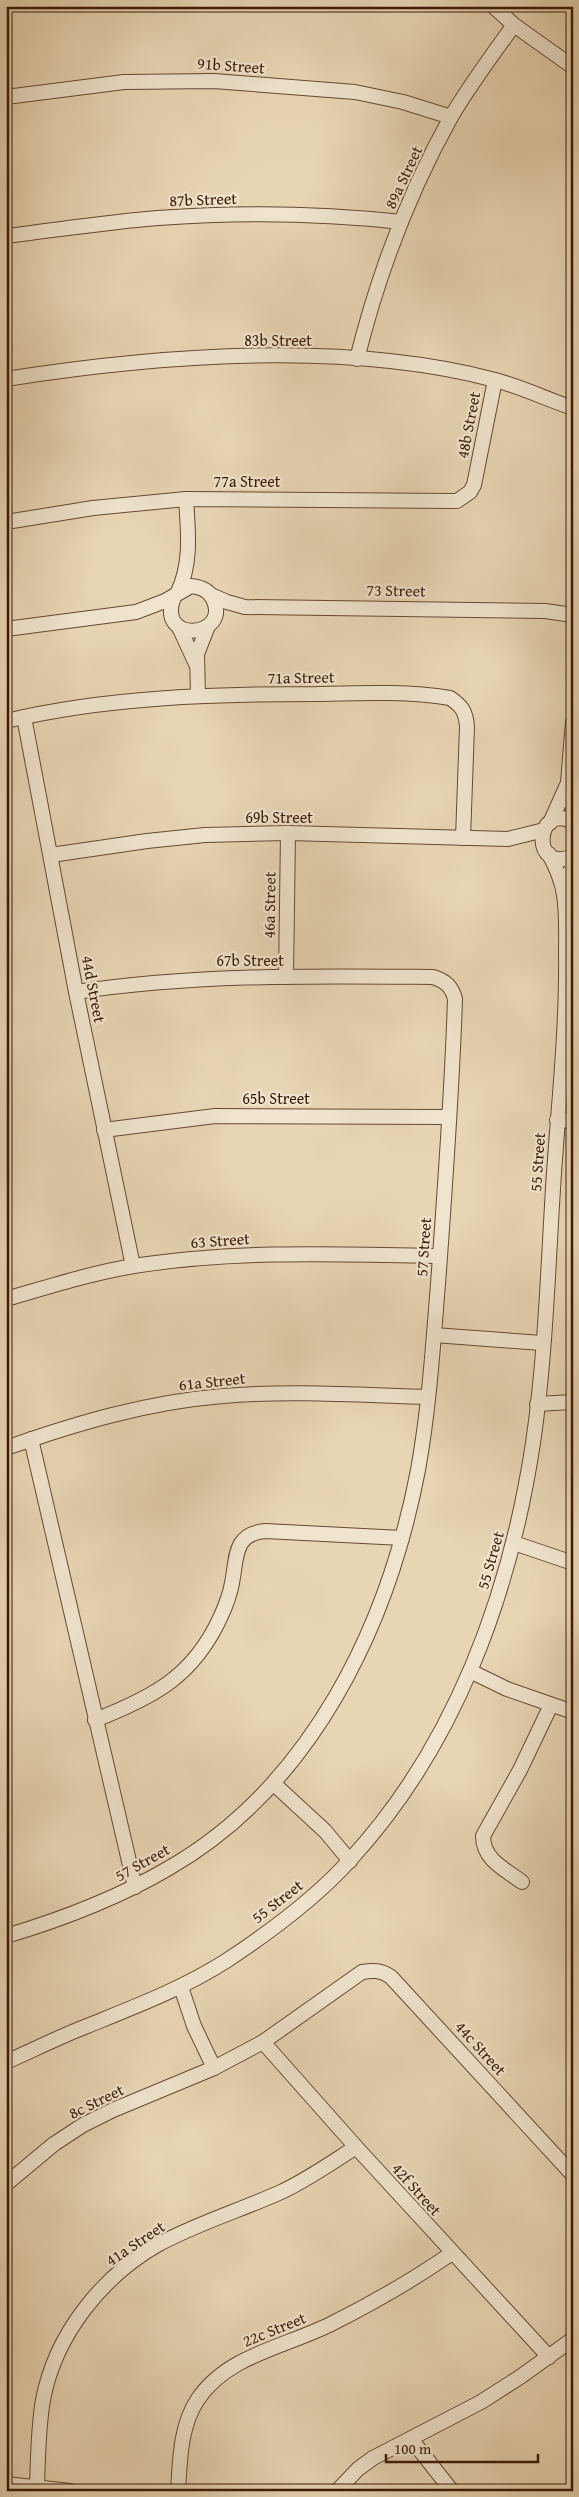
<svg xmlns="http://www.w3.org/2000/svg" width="579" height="2497" viewBox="0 0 579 2497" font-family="'Gentium Book Plus',serif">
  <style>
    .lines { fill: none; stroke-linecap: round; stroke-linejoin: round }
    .minor-casing { stroke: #664932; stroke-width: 16 }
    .minor { stroke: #f0e4ce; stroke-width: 14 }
    .labels { text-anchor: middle; stroke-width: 4.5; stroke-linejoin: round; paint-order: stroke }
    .street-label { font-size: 16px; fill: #3a1a06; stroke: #f0e4ce }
  </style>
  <rect width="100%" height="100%" fill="#e8d5b4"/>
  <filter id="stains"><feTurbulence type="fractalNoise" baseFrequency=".004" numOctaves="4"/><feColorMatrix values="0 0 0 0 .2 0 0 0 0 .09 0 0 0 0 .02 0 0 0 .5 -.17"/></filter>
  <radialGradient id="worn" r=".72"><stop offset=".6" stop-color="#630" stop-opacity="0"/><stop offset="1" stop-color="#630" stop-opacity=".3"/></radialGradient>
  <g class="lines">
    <g class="minor-casing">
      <g id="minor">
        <path d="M493 6 514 25 573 67"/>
        <path d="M6 97 124 82 214 81 355 92 403 102 451 117"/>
        <path d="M6 236C57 230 107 222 158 218 239 212 320 213 401 222"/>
        <path d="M357 359C378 275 409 192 451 117 470 85 492 55 514 25"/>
        <path d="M6 379C159 355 344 340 495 380 522 387 546 399 573 408"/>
        <path d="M6 522 93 508 186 499 457 501 470 492 474 485 495 380"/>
        <path d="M178 592C192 562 188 531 186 499"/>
        <path d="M211 595 227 602 245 607 545 611 573 615"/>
        <path d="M179 627 196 664"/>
        <path d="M6 629 136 612 165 601 191 586C201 587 209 590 213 599 232 638 155 645 174 597"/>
        <path d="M198 696 197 654 208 626"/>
        <path d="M24 717 76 992 133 1266"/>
        <path d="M6 721C107 697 214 694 317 694 361 693 407 691 450 698 462 706 466 712 467 727L463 838"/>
        <path d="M573 722 568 782 573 812"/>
        <path d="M573 822C535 801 530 875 573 856"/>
        <path d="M550 823 567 785"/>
        <path d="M51 855 147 841 205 835 288 833 508 839 544 830"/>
        <path d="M565 893 573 862"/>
        <path d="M286 977 288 833"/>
        <path d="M557 1120 573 1121"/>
        <path d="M104 1130 215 1116 448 1117"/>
        <path d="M6 1299C48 1287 91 1273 134 1266 235 1250 338 1254 440 1256"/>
        <path d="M434 1335 542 1343"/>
        <path d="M537 1404 573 1402"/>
        <path d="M31 1439 135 1887"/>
        <path d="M6 1448C77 1423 148 1402 223 1396 291 1390 360 1395 428 1397"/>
        <path d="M514 1543 573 1563"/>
        <path d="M470 1671 507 1689 573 1712"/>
        <path d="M95 1720C154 1697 194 1676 221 1616 226 1605 230 1594 232 1583 237 1558 233 1534 265 1531L402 1538"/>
        <path d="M274 1784 325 1831 350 1861"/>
        <path d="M522 1882C505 1869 483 1860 483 1836L520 1770 551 1705"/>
        <path d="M6 1936C63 1919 118 1898 169 1868 311 1786 388 1627 418 1470 429 1409 433 1346 438 1284 445 1189 452 1094 455 999 452 987 446 981 433 977 313 976 195 974 76 992"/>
        <path d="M181 1987 194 2026 214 2068"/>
        <path d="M263 2042 356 2147 549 2357"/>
        <path d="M6 2062C33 2050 59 2037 87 2026 134 2007 182 1989 226 1961 270 1932 315 1899 350 1860 455 1746 510 1595 533 1443 546 1354 548 1263 554 1173 559 1100 567 1027 566 954 566 935 567 914 564 895 562 881 556 867 549 854"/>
        <path d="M6 2184 54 2144 83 2125 113 2110 214 2068 263 2042 362 1972C374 1970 381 1970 391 1977L573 2175"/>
        <path d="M411 2439 452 2491"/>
        <path d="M6 2484 70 2491"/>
        <path d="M37 2487C38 2458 38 2429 43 2400 55 2335 102 2276 159 2244 198 2223 241 2210 281 2192 307 2180 331 2163 356 2147"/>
        <path d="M178 2491C180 2460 180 2426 198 2399 228 2355 285 2347 331 2324 373 2303 413 2280 452 2253"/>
        <path d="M337 2491 358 2469 373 2458 481 2402 520 2377 573 2339"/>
      </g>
    </g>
    <use href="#minor" class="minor"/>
  </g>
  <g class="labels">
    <g class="street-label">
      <text transform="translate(231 65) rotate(4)" y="6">91b Street</text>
      <text transform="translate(403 177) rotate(-65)" y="6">89a Street</text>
      <text transform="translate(203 199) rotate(-2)" y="6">87b Street</text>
      <text x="278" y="346">83b Street</text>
      <text transform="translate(468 425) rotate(-79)" y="6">48b Street</text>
      <text x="247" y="487">77a Street</text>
      <text transform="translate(396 590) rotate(1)" y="6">73 Street</text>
      <text transform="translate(301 677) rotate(-1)" y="6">71a Street</text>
      <text x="279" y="823">69b Street</text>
      <text transform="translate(269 905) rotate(-89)" y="6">46a Street</text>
      <text x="250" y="966">67b Street</text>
      <text transform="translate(94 989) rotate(79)" y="6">44d Street</text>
      <text x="276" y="1104">65b Street</text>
      <text transform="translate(537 1162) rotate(-86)" y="6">55 Street</text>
      <text transform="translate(220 1240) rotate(-4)" y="6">63 Street</text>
      <text transform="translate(423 1247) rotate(-86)" y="6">57 Street</text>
      <text transform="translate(212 1381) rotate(-6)" y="6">61a Street</text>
      <text transform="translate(490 1560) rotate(-74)" y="6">55 Street</text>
      <text transform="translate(142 1862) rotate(-29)" y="6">57 Street</text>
      <text transform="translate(277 1901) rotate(-38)" y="6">55 Street</text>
      <text transform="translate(481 2048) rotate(48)" y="6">44c Street</text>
      <text transform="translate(96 2101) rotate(-26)" y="6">8c Street</text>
      <text transform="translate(417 2189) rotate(48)" y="6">42f Street</text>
      <text transform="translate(135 2243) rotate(-34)" y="6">41a Street</text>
      <text transform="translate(274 2329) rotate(-22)" y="6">22c Street</text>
    </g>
  </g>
  <rect width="579" height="2497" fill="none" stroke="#e8d5b4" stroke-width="25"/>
  <rect x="8" y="8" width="564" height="2482" fill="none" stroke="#3a1a06" stroke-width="2.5"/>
  <rect x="12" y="12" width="554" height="2472" fill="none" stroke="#3a1a06"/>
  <path d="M386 2454v8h152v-8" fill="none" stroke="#3a1a06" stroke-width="2.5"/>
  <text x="394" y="2454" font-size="15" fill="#3a1a06" stroke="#f0e4ce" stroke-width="4" paint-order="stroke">100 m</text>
  <rect width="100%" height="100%" filter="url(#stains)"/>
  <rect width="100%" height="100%" fill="url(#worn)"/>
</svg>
